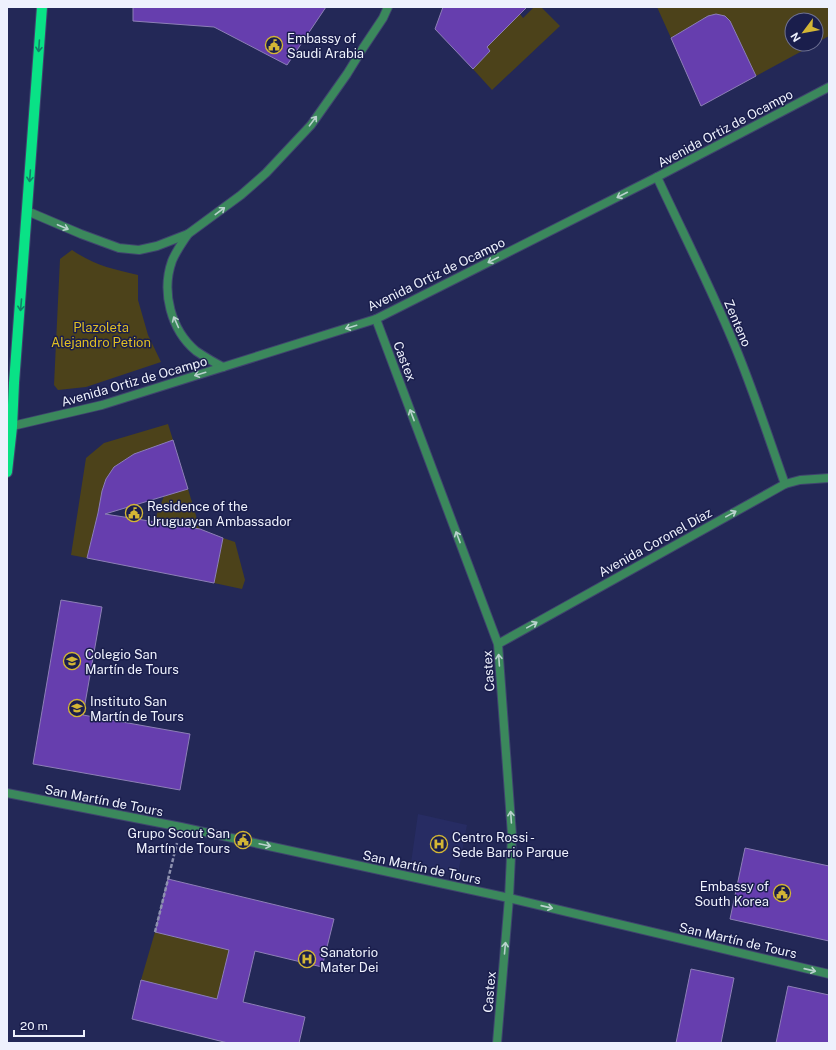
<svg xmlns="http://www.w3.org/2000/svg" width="836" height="1050" viewBox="0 0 836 1050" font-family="'Public Sans',sans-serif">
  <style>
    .built { fill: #272c63 }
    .green { fill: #4c421a }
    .building { fill: #663eae; stroke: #8d7fb7 }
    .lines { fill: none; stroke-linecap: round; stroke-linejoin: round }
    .minor-casing { stroke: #3f446e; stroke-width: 10 }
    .primary-casing { stroke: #3f446e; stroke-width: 12 }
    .path { stroke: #8e92af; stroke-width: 2.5; stroke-dasharray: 4 2; stroke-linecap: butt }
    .minor { stroke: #3b885c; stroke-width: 8 }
    .primary { stroke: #09e286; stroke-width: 10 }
    .oneway { stroke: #128069 }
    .oneway2 { stroke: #b8d2cd }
    .labels { text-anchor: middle; stroke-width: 3; stroke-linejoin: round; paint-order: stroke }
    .poi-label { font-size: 13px; fill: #eef1fd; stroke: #1a1e4c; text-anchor: start }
    .street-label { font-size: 13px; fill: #eef1fd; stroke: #1a1e4c }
    .park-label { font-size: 13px; fill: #e1bf22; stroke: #1a1e4c }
  </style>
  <rect width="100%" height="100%" fill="#232857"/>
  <path class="built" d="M418 814 467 825 458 874 411 863Z"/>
  <g class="green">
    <path d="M534 7H541L560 26 492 90 473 69 490 51 487 47 520 14 523 18Z"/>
    <path d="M657 7H829V36L816 43V20H792V44H815L756 76 730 21C717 9 706 17 693 25 686 29 678 34 671 38Z"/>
    <path d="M72 250C94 265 112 269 138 275V300L148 335 161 362 86 387 58 390 54 385 60 259Z"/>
    <path d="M168 424 173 440 134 454 114 467 106 479 87 558 71 555 86 458 104 443Z"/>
    <path d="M188 489 200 529 152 537 155 519 164 496Z"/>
    <path d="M223 538 235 542 245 580 242 589 214 583Z"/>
    <path d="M155 932 213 946H230L217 999 141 980Z"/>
  </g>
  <g class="building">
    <path d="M133 7H326L287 65 214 27 133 21Z"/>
    <path d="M443 7H527L487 47 490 51 473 69 435 29Z"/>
    <path d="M716 14 725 16 730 21 756 76 701 106 671 38 708 16Z"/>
    <path d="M173 440 188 489 105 514 200 529 223 538 214 583 87 558 98 513 102 491 106 479 114 467 134 454Z"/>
    <path d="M61 600 102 607 83 715 190 734 180 790 33 764Z"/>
    <path d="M745 848 829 866V941L730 919Z"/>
    <path d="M168 879 334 919 322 967 255 951 243 1002 305 1017 299 1043H228L132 1019 141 980 217 999 229 950 155 932Z"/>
    <path d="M691 969 734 978 721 1043H676Z"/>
    <path d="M788 986 829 995V1043H776Z"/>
  </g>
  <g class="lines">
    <g class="minor-casing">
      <g id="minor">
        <path d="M657 177C682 231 709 284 732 339 752 386 768 436 785 484"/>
        <path d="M27 211 81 234 119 248 139 250 157 246 188 234 241 195 266 173 311 125 347 74 363 48 383 18 388 7"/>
        <path d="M188 234C182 243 176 251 172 261 161 292 171 330 196 351 205 357 213 362 223 367"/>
        <path d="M376 319 498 644 512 835 509 898 497 1043"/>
        <path d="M8 427 102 405 376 319 657 177 829 87"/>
        <path d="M498 644 785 484 800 480 829 478"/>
        <path d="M7 793 181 827 509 898 829 974"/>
      </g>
    </g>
    <g class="primary-casing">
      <path id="primary" d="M7 472 12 427 14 383 42 7"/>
    </g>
    <path class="path" d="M155 932 177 843"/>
    <use href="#minor" class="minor"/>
    <use href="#primary" class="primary"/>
  </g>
  <defs><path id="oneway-shaft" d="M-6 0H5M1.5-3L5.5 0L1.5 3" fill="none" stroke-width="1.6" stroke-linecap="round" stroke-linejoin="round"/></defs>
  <g class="oneway">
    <use href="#oneway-shaft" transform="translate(39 46) rotate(94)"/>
    <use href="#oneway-shaft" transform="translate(30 176) rotate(94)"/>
    <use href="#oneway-shaft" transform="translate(21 305) rotate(95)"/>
  </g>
  <g class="oneway2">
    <use href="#oneway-shaft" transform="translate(313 121) rotate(-53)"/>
    <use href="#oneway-shaft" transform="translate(622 195) rotate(153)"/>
    <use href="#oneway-shaft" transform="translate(220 211) rotate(-37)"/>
    <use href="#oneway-shaft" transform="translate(63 227) rotate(23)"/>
    <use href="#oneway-shaft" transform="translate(493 260) rotate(153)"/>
    <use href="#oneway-shaft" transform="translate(176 322) rotate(-114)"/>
    <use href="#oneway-shaft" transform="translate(351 327) rotate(163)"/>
    <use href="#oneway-shaft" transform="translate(200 374) rotate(163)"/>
    <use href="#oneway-shaft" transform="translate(412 415) rotate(-111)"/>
    <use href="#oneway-shaft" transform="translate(731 514) rotate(-29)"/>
    <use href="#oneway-shaft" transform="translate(458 537) rotate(-111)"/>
    <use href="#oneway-shaft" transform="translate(532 625) rotate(-29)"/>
    <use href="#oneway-shaft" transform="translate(499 660) rotate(-94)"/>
    <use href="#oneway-shaft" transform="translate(511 817) rotate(-94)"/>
    <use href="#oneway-shaft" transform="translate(265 845) rotate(12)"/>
    <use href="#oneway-shaft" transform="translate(547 907) rotate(13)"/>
    <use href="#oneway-shaft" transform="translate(505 948) rotate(-85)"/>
    <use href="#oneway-shaft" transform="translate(810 970) rotate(13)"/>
  </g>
  <defs>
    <g id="civic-ring" transform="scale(0.9)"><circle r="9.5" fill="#1a1e4c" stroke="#d3b635" stroke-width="1.5"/><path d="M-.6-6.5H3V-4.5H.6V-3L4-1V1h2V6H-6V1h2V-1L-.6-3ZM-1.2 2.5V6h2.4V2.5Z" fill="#d3b635"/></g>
    <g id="university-ring" transform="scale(0.9)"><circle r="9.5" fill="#1a1e4c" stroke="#d3b635" stroke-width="1.5"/><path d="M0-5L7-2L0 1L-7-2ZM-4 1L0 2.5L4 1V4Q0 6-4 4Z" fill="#d3b635"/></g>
    <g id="school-ring" transform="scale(0.9)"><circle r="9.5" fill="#1a1e4c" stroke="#d3b635" stroke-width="1.5"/><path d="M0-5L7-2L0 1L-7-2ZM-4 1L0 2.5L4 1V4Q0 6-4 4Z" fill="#d3b635"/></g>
    <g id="hospital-ring" transform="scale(0.9)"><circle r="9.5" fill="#1a1e4c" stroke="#d3b635" stroke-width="1.5"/><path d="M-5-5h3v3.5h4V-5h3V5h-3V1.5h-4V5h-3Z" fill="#d3b635"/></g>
  </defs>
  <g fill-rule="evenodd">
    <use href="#civic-ring" x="274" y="45"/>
    <use href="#civic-ring" x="134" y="513"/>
    <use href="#university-ring" x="72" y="661"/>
    <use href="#school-ring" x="77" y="708"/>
    <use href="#civic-ring" x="243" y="840"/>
    <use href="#hospital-ring" x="439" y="844"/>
    <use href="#civic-ring" x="782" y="893"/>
    <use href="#hospital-ring" x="307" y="959"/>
  </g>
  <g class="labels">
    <g class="poi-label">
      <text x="287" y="43">Embassy of<tspan x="287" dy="15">Saudi Arabia</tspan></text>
      <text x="147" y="511">Residence of the<tspan x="147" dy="15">Uruguayan Ambassador</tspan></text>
      <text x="85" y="659">Colegio San<tspan x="85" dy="15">Martín de Tours</tspan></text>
      <text x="90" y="706">Instituto San<tspan x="90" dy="15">Martín de Tours</tspan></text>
      <text x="230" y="838" text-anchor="end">Grupo Scout San<tspan x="230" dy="15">Martín de Tours</tspan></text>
      <text x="452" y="842">Centro Rossi -<tspan x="452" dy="15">Sede Barrio Parque</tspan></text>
      <text x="769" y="891" text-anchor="end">Embassy of<tspan x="769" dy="15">South Korea</tspan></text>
      <text x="320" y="957">Sanatorio<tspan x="320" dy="15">Mater Dei</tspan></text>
    </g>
    <g class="street-label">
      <text transform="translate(725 128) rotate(-28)" y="5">Avenida Ortiz de Ocampo</text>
      <text transform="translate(436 274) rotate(-26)" y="5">Avenida Ortiz de Ocampo</text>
      <text transform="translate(738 323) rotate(67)" y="5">Zenteno</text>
      <text transform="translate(405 361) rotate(69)" y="5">Castex</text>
      <text transform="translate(134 381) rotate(-16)" y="5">Avenida Ortiz de Ocampo</text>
      <text transform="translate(655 542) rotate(-29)" y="5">Avenida Coronel Díaz</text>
      <text transform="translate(488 671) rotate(-94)" y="5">Castex</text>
      <text transform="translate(104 800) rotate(11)" y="5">San Martín de Tours</text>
      <text transform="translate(422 867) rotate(12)" y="5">San Martín de Tours</text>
      <text transform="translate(738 940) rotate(13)" y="5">San Martín de Tours</text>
      <text transform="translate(489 992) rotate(-85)" y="5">Castex</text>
    </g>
    <g class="park-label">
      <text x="101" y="332">Plazoleta<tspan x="101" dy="15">Alejandro Petion</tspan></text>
    </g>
  </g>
  <rect width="836" height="1050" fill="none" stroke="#eef1fd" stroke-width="16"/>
  <g transform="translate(804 32) rotate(238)"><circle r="19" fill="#1a1e4c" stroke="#6f7293"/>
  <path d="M0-3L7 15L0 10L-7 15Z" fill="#d3b635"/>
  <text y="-6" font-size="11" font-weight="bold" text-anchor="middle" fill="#eef1fd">N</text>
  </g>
  <path d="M14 1030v6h70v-6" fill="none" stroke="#eef1fd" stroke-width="2"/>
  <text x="20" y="1030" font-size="12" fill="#eef1fd" stroke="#1a1e4c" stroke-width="3" paint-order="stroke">20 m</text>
</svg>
